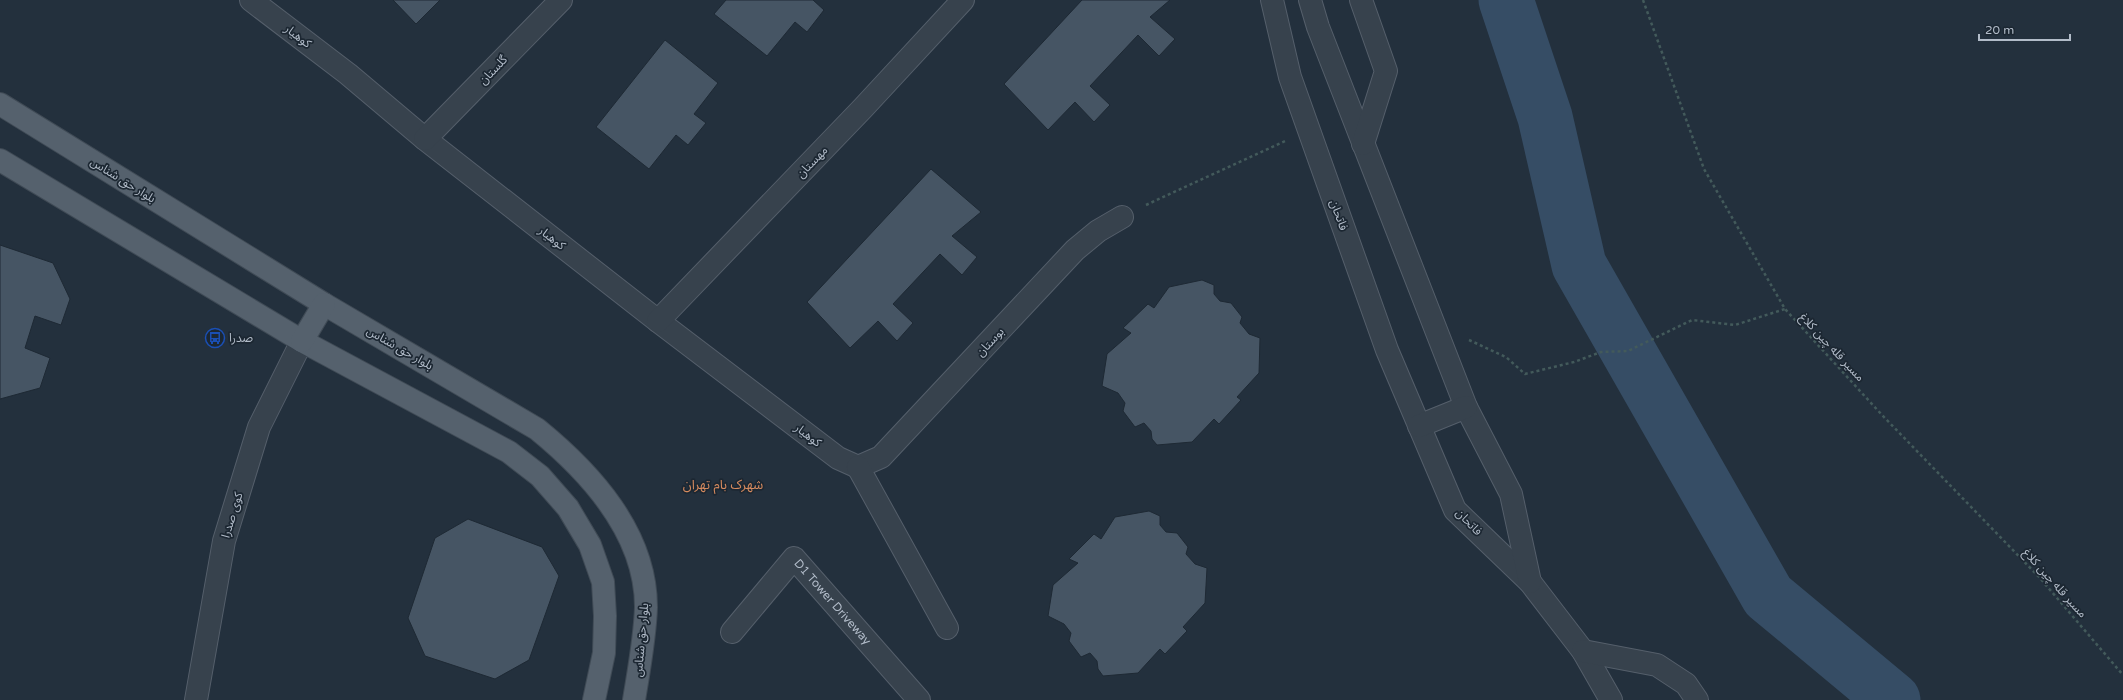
<svg xmlns="http://www.w3.org/2000/svg" width="2123" height="700" viewBox="0 0 2123 700" font-family="'Varela Round','Noto Sans Arabic',sans-serif">
  <style>
    .lines { fill: none; stroke-linecap: round; stroke-linejoin: round }
    .river { stroke: #364d65; stroke-width: 55 }
    .building { fill: #465564; stroke: #1e2934 }
    .minor-casing { stroke: #555f6b; stroke-width: 24 }
    .major-casing { stroke: #404b56; stroke-width: 24 }
    .path { stroke: #435a5b; stroke-width: 2.5; stroke-dasharray: 3 3; stroke-linecap: butt }
    .minor { stroke: #37424d; stroke-width: 22 }
    .major { stroke: #55616d; stroke-width: 22 }
    .labels { text-anchor: middle; stroke-width: 3.5; stroke-linejoin: round; paint-order: stroke }
    .street-label { font-size: 12px; fill: #b2bcc9; stroke: #1c2732 }
    .poi-label { font-size: 12px; fill: #b2bcc9; stroke: #1c2732; text-anchor: start }
    .neighbourhood-label { font-size: 13px; fill: #d78b5f; stroke: #1c2732 }
  </style>
  <rect width="100%" height="100%" fill="#23303d"/>
  <g class="lines">
    <path class="river" d="M1506 0 1545 117 1579 265 1768 596 1893 700"/>
  </g>
  <g class="building">
    <path d="M393 0H440L416 24Z"/>
    <path d="M726 0H813L824 10 807 32 795 22 767 56 714 14Z"/>
    <path d="M1082 0H1170L1150 17 1175 39 1159 56 1138 35 1090 86 1110 105 1094 122 1075 102 1048 130 1004 84Z"/>
    <path d="M665 40 718 83 694 114 706 123 688 145 676 135 649 169 596 127Z"/>
    <path d="M931 169 981 212 952 236 977 257 962 275 940 254 893 304 913 323 897 341 878 321 850 348 807 302Z"/>
    <path d="M0 245 53 263 70 299 61 325 35 316 25 348 50 358 40 388 0 399Z"/>
    <path d="M1202 280 1214 285V294L1220 301 1231 303 1242 317 1240 323 1249 334 1260 338 1259 373 1237 397 1241 400 1219 424 1214 419 1192 442 1157 445 1152 439 1151 431 1144 423 1135 427 1123 411 1125 403 1118 393 1102 386 1107 354 1131 333 1123 328 1148 304 1154 308 1169 287Z"/>
    <path d="M1149 511 1160 516V525L1166 532 1177 533 1188 547 1186 554 1195 564 1207 568 1205 603 1183 627 1187 631 1165 654 1160 649 1138 673 1103 676 1098 669 1097 661 1090 653 1081 657 1069 641 1071 633 1064 624 1048 616 1053 585 1078 563 1069 559 1094 534 1101 539 1115 517Z"/>
    <path d="M468 519 542 547 559 576 529 660 495 679 425 656 408 618 435 538Z"/>
  </g>
  <g class="lines">
    <g class="minor-casing">
      <g id="minor">
        <path d="M251 0 348 74 425 139 658 321 838 458 858 467"/>
        <path d="M1272 0 1290 77 1387 350 1455 510 1530 582 1583 651 1611 700"/>
        <path d="M1310 0 1318 27 1466 407 1511 494 1530 582"/>
        <path d="M1361 0 1386 71 1363 144"/>
        <path d="M425 139 561 0"/>
        <path d="M658 321 863 108 963 0"/>
        <path d="M1419 426 1466 407"/>
        <path d="M858 467 881 457 1075 250 1098 231 1122 217"/>
        <path d="M858 467 947 628"/>
        <path id="s1" d="M732 632 794 558 919 700"/>
        <path d="M1583 651 1657 665 1686 684 1697 700"/>
        <path d="M196 700 224 541 259 427 302 341"/>
      </g>
    </g>
    <g class="major-casing">
      <g id="major">
        <path d="M0 104 324 304 537 429C591 473 646 533 646 607 645 638 639 669 634 700"/>
        <path d="M0 160 302 341 509 452 540 476 568 508 590 545 603 582 605 616 604 653 594 700"/>
        <path d="M302 341 324 304"/>
      </g>
    </g>
    <g class="path">
      <path d="M1643 0 1704 169 1785 309 1882 415 2039 577 2123 675"/>
      <path d="M1146 205 1285 141"/>
      <path d="M1469 340 1506 357 1525 374 1574 362 1601 352 1628 351 1692 320 1735 325 1785 309"/>
    </g>
    <use href="#minor" class="minor"/>
    <use href="#major" class="major"/>
  </g>
  <defs>
    <g id="bus-ring" transform="scale(1)"><circle r="9.5" fill="#1c2732" stroke="#1a4fb4" stroke-width="1.5"/><path d="M-5-6H5V4H4V6H2V4H-2V6H-4V4H-5ZM-3.5-4V0h7V-4ZM-3.5 1.2v1.5H-2V1.2ZM2 1.2v1.5H3.5V1.2Z" fill="#1a4fb4"/></g>
  </defs>
  <g fill-rule="evenodd">
    <use href="#bus-ring" x="215" y="338"/>
  </g>
  <g class="labels">
    <g class="street-label">
      <text transform="translate(298 36) rotate(37)" y="4">کوهیار</text>
      <text transform="translate(493 70) rotate(-46)" y="4">گلستان</text>
      <text transform="translate(812 162) rotate(-46)" y="4">مهستان</text>
      <text transform="translate(123 180) rotate(32)" y="4">بلوار حق شناس</text>
      <text transform="translate(1339 215) rotate(70)" y="4">فاتحان</text>
      <text transform="translate(552 238) rotate(38)" y="4">کوهیار</text>
      <text transform="translate(990 342) rotate(-47)" y="4">بوستان</text>
      <text transform="translate(1832 347) rotate(47)" y="4">مسیر قله چین کلاغ</text>
      <text transform="translate(400 348) rotate(30)" y="4">بلوار حق شناس</text>
      <text transform="translate(808 435) rotate(37)" y="4">کوهیار</text>
      <text transform="translate(232 515) rotate(-73)" y="4">کوی صدرا</text>
      <text transform="translate(1469 522) rotate(46)" y="4">فاتحان</text>
      <text transform="translate(2055 583) rotate(48)" y="4">مسیر قله چین کلاغ</text>
      <text dy="4" stroke="none"><textPath href="#s1" startOffset="155">D1 Tower Driveway</textPath></text>
      <text transform="translate(641 640) rotate(-85)" y="4">بلوار حق شناس</text>
    </g>
    <g class="poi-label">
      <text x="229" y="342">صدرا</text>
    </g>
    <g class="neighbourhood-label">
      <text x="723" y="489">شهرک بام تهران</text>
    </g>
  </g>
  <path d="M1979 34v6h91v-6" fill="none" stroke="#b2bcc9" stroke-width="2"/>
  <text x="1985" y="34" font-size="12" fill="#b2bcc9" stroke="#1c2732" stroke-width="3" paint-order="stroke">20 m</text>
</svg>
